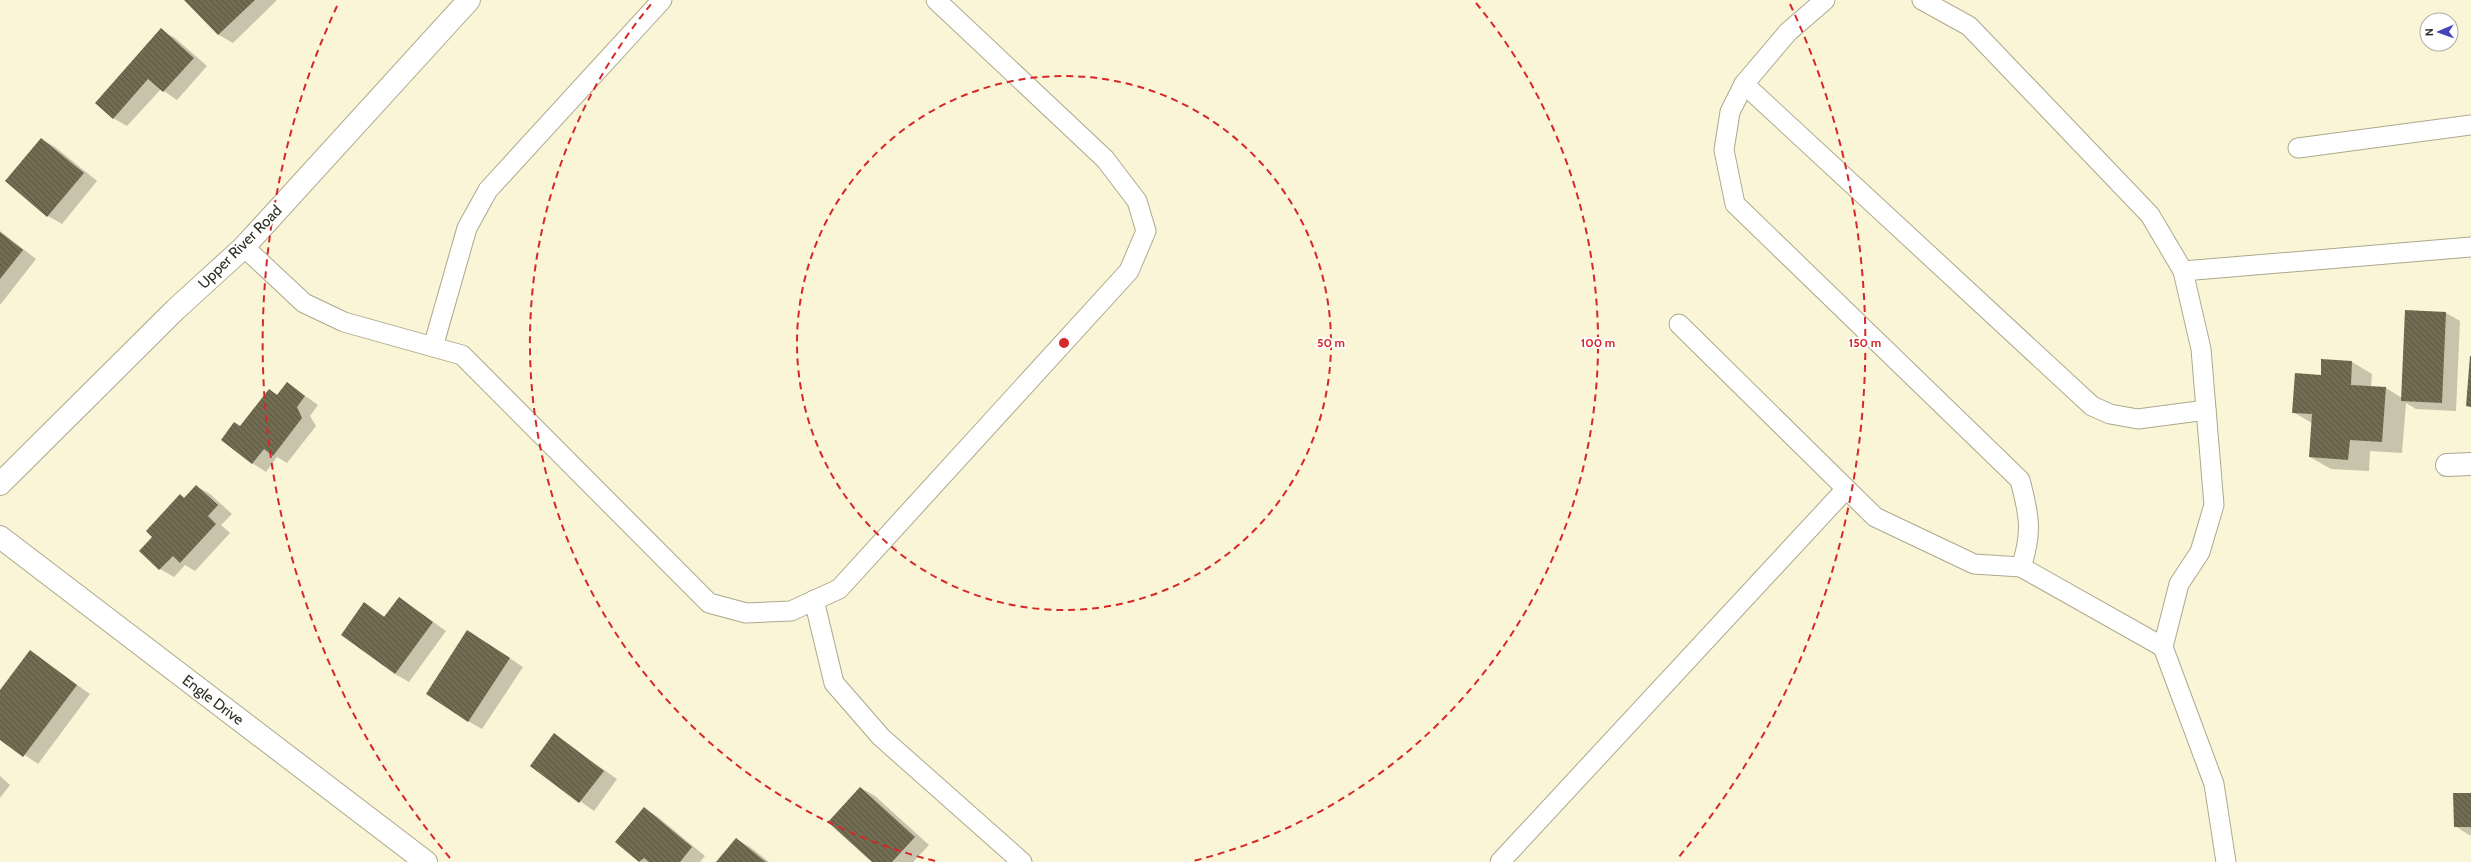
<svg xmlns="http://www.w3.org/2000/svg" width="2471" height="862" viewBox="0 0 2471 862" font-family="Cabin,sans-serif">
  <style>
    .shadow { fill: #0003 }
    .building { fill: url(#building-back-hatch) }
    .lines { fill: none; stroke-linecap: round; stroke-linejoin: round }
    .lane-casing { stroke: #ada88c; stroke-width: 21 }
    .street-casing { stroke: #ada88c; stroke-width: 24 }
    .secondary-casing { stroke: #ada88c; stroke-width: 24 }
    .lane { stroke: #fff; stroke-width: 19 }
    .street { stroke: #fff; stroke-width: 22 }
    .secondary { stroke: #fff; stroke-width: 22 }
    .ring { fill: none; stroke: #d62828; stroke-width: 2; stroke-dasharray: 7 5 }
    .labels { text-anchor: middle; stroke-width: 4; stroke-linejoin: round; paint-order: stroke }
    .street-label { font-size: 15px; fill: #312f24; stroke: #fff }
    .centre { fill: #d62828; stroke: #fff; stroke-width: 2 }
    .ring-label { font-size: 12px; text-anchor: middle; font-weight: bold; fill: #d62828; stroke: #fff; stroke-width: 4; stroke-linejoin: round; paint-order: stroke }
  </style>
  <defs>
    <pattern id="building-back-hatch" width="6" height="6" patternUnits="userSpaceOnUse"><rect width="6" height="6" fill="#726d52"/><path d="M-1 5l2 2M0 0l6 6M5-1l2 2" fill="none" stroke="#595540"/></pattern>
  </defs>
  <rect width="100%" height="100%" fill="#faf5d7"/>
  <g class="shadow">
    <path d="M186 0H276V1L233 43 219 35Z"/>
    <path d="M161 30 175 38 207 66 177 100 161 89 127 126 113 118Z"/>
    <path d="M41 139 55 147 97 181 62 224 48 216 7 181Z"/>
    <path d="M0 231 36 259 0 305Z"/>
    <path d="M2446 313 2460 321 2456 411 2416 409 2406 403 2402 453 2370 451 2369 471 2331 469 2310 457 2312 423 2293 412 2322 376 2352 362 2372 374 2371 387 2386 388 2402 398Z"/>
    <path d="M287 383 318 405 310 416 316 426 287 463 277 457 266 472 252 463 241 427 269 390 278 395Z"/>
    <path d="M196 486 210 494 232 514 221 525 230 533 195 571 185 565 174 577 160 569 141 551 154 537 180 495 185 498Z"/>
    <path d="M399 598 446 631 409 682 395 674 365 604 385 617Z"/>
    <path d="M482 640 523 667 482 729 468 721Z"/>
    <path d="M30 651 90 694 38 764 0 738V692Z"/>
    <path d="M554 735 617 779 594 811 531 766Z"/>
    <path d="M0 776 10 785 0 798Z"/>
    <path d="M861 788 875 796 929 845 913 862H874Z"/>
    <path d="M2471 794V835H2469L2455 826Z"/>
    <path d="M644 808 658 817 705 856 700 862H641L617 842Z"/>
    <path d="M736 839 750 847 769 862H717Z"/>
  </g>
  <g class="building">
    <path d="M184 0H255L218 35Z"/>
    <path d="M161 28 194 58 163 92 148 79 113 119 95 103Z"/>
    <path d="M41 138 84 173 47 217 5 181Z"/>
    <path d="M0 232 23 250 0 279Z"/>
    <path d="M2405 310 2446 312 2442 403 2401 401Z"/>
    <path d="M2470 356H2471V407L2466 406Z"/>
    <path d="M2321 359 2352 361 2351 385 2386 387 2382 442 2350 440 2348 460 2309 457 2312 414 2292 413 2295 373 2321 375Z"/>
    <path d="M287 382 305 396 297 407 302 418 273 456 264 449 252 464 221 440 234 422 240 426 269 389 277 395Z"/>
    <path d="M196 485 218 505 208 516 216 524 180 563 173 556 159 570 139 551 152 537 146 531 180 494 184 498Z"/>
    <path d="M399 597 433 622 395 674 341 635 364 602 384 617Z"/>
    <path d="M467 630 510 658 468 722 426 694Z"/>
    <path d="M30 650 77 685 23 757 0 740V690Z"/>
    <path d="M554 733 604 771 579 803 530 766Z"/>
    <path d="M860 787 915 837 892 862H872L828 822Z"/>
    <path d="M2453 793H2471V827H2454Z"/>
    <path d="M644 807 692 847 680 862H649L644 858 639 862 615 842Z"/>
    <path d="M736 838 766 862H716Z"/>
  </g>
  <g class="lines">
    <g class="lane-casing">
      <g id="lane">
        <path d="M1825 0 1788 32 1744 84 1730 112 1724 150 1735 204 2020 480C2029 514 2033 532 2021 567"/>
        <path d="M1922 0 1969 26 2150 215 2183 271 2201 349 2214 505 2200 552 2179 584 2163 647 2214 784 2226 862"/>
        <path d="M1744 84 2092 406 2110 414 2138 419 2206 410"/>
        <path d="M2298 148 2471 125"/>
        <path d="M244 247 304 303 344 322 462 355 709 603 746 613 791 611 839 589 1129 271 1146 231 1137 201 1105 159 936 0"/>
        <path d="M2183 271 2471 247"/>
        <path d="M1679 324 1875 517 1974 564 2021 567 2163 647"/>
        <path d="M433 347 467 228 488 190 662 0"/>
        <path d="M814 600 834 683 881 737 1022 862"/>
        <path d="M1500 862 1846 489"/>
      </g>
    </g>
    <g class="street-casing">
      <g id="street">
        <path d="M2447 465 2471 464"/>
        <path d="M0 537 426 862"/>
      </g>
    </g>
    <g class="secondary-casing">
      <path id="secondary" d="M0 484 176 309 244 247 469 0"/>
    </g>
    <use href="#lane" class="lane"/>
    <use href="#street" class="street"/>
    <use href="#secondary" class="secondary"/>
  </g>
  <g class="ring">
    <circle cx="1064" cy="343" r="267"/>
    <path d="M935 861A534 534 0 0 1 652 3M1476 3A534 534 0 0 1 1193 861"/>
    <path d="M450 858A801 801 0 0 1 338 4M1790 4A801 801 0 0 1 1678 858"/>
  </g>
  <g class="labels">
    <g class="street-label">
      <text transform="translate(240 247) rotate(-45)" y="5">Upper River Road</text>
      <text transform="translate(213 700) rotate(37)" y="5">Engle Drive</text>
    </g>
  </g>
  <circle cx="1064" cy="343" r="6" class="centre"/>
  <g class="ring-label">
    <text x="1331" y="347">50 m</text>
    <text x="1598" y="347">100 m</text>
    <text x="1865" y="347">150 m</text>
  </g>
  <g transform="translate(2439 32) rotate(268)"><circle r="19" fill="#ffffff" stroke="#adaca7"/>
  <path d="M0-3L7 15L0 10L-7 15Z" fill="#4843b9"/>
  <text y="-6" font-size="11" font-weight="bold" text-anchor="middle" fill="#312f24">N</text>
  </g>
</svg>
